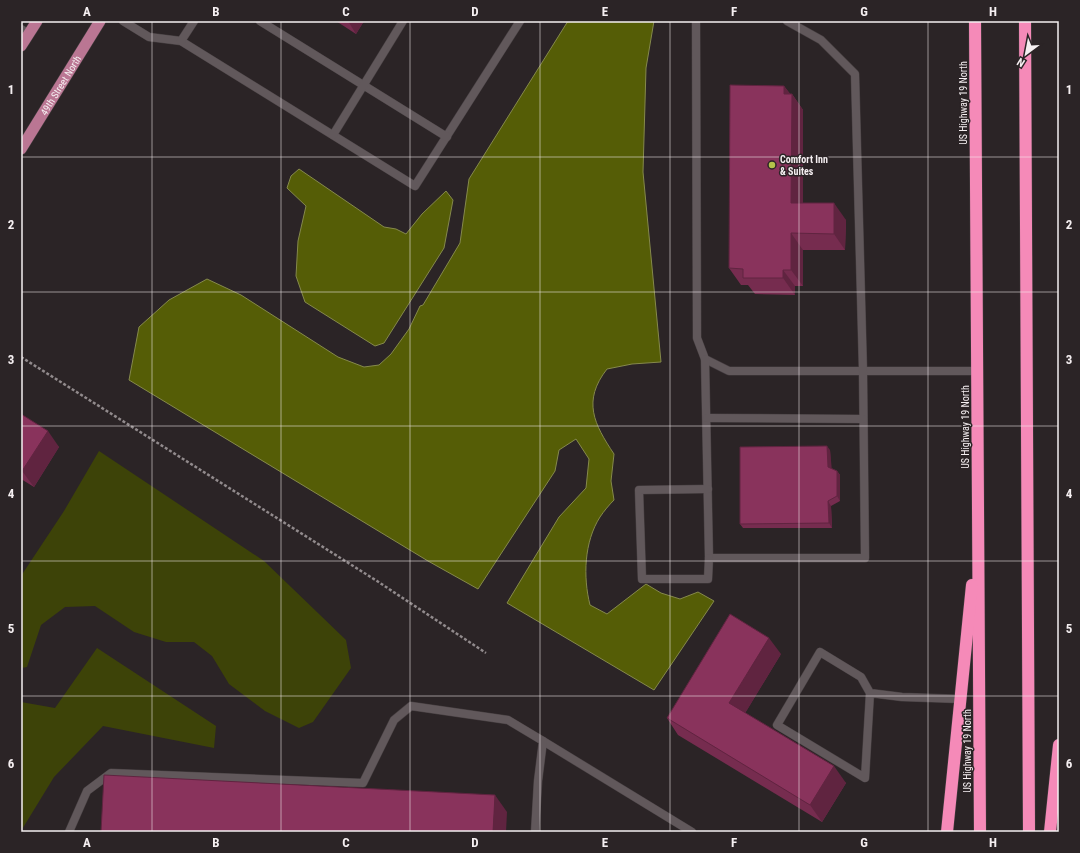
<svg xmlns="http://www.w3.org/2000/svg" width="1080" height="853" viewBox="0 0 1080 853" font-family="'Roboto Condensed',sans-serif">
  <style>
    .green { fill: #3d4308 }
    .water { fill: #555d06; stroke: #85894c }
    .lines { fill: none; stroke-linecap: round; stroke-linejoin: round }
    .service-casing { stroke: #463f41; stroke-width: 9 }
    .primary-casing { stroke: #463f41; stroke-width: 12 }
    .motorway-casing { stroke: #463f41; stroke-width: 13 }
    .path { stroke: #918a8c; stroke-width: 2.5; stroke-dasharray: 3 2; stroke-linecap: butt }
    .service { stroke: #61585b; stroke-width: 8 }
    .primary { stroke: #ba7693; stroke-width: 11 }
    .motorway { stroke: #f58ab8; stroke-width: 12 }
    .wall { fill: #762c4f }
    .shaded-wall { fill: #602440 }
    .building { fill: #89335c; stroke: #602440 }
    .grid { fill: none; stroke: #f5eff1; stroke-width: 1; stroke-opacity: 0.55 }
    .poi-dot { fill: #b4c24a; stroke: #2b2426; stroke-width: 1.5 }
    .labels { text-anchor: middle; stroke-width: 3; stroke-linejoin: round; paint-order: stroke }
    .street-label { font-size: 10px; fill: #f5eff1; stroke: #2b2426 }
    .poi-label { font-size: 10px; font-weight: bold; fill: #f5eff1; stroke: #2b2426; text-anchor: start }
    .neatline { fill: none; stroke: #f5eff1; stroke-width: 1.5 }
    .grid-label { font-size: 13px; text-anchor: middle; font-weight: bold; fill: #f5eff1 }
  </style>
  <rect width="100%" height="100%" fill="#2b2426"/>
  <g class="green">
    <path d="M99 451 264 561 346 640 351 668 313 722 299 728 265 711 229 684 212 656 194 642H166L134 632 95 606 65 607 41 625 27 667 21 668V576L64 511Z"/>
    <path d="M97 648 216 726 214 748 103 726 54 777 21 831V702L55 708Z"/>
  </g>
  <g class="water">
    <path d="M568 21H654L646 68 643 172 661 362 632 364 607 369C582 401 594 424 614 454L611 481 614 500C609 505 604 511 600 517 584 542 583 577 590 605L607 614 646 584 661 593 680 599 698 592 714 601 654 690 507 603 559 517 586 488 589 459 576 439 559 450 555 471 478 589 428 561 129 380 139 327 169 300 207 279 241 295 338 357 364 367 379 365 391 354 409 329 420 306 423 305 460 243 469 179Z"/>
    <path d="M299 169 384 227 396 229 406 234 422 214 446 191 453 200 444 248 384 343 375 346 305 302 296 276 298 241 306 206 287 188 291 176Z"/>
  </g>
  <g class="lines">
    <g class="service-casing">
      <g id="service">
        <path d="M123 21 149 37 181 41 415 186 520 21"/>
        <path d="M260 21 447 137"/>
        <path d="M696 21 697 338 705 359 729 371H977"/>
        <path d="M21 29 29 34"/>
        <path d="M181 41 194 21"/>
        <path d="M333 135 403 21"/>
        <path d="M705 359 709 558H865L863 371 855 74 821 40 787 21"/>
        <path d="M707 418 863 419"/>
        <path d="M708 489 639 490 642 579H708L709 558"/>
        <path d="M870 693 865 778 777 725 820 652 861 677 870 693 902 697 960 699"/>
        <path d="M543 741 692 832"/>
        <path d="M69 832 87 791 111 773 363 783 394 720 411 706 508 720 543 741 538 781 535 832"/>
      </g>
    </g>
    <g class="primary-casing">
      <g id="primary">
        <path d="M21 46 37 21"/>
        <path id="s1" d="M21 149 100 21"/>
      </g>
    </g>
    <g class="motorway-casing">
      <g id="motorway">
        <path d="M975 21 980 832"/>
        <path d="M1025 21 1029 832"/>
        <path d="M947 832 972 585"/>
        <path d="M1050 832 1059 745"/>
      </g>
    </g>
    <path class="path" d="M21 357 377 581 486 653"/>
    <use href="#service" class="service"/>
    <use href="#primary" class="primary"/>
    <use href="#motorway" class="motorway"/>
  </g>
  <g class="wall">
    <path d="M336 21H364L356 34Z"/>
    <path d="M784 86 790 94H792L803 110V203L846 220 845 250H803V286H795V295L755 294 748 285H741L729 268Z"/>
    <path d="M21 414 59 447 34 487 21 479Z"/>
    <path d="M830 450 831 468 837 471 840 475V501L831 506 832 528H743L740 524Z"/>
    <path d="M781 654 745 713 846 783 822 822 678 735 667 718Z"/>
  </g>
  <g class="shaded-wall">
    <path d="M348 21H364L356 34Z"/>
    <path d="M784 86 792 96V94L803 110V219L791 203 784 94Z"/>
    <path d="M834 203 846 220 845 250 834 234Z"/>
    <path d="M791 233 803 250V286L791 270Z"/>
    <path d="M783 270 795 286V295L783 278Z"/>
    <path d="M48 431 59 447 34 487 22 471Z"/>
    <path d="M827 446 830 450 832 471 828 467Z"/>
    <path d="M837 471 840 475V501L837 496Z"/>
    <path d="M828 501 831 506 832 528 829 523Z"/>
    <path d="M769 638 781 654 741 720 729 703Z"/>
    <path d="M834 766 846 783 822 822 810 805Z"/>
    <path d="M495 795 507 812 506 832H493Z"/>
  </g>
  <g class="building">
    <path d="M730 85 784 86V94H792L791 203H834V234L791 233V270H783V278H743V269L729 268Z"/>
    <path d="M21 414 48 431 22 471 21 470Z"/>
    <path d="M827 446 828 467 837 471V496L828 501 829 523 740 524V447Z"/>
    <path d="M730 614 769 638 729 703 834 766 810 805 667 718Z"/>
    <path d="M104 775 495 795 493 832H101Z"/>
  </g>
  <path class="grid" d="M152 21V832M281 21V832M410 21V832M540 21V832M670 21V832M799 21V832M928 21V832M21 157H1059M21 292H1059M21 426H1059M21 561H1059M21 696H1059"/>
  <circle class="poi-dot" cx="772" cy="165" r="4"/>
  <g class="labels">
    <g class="street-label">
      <text dy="4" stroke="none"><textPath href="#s1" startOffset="75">49th Street North</textPath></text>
      <text transform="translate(963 103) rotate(-90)" y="4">US Highway 19 North</text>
      <text transform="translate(965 427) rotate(-90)" y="4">US Highway 19 North</text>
      <text transform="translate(967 751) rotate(-90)" y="4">US Highway 19 North</text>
    </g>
    <g class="poi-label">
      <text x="780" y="163">Comfort Inn<tspan x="780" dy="12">&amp; Suites</tspan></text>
    </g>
  </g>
  <rect width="1080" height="853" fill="none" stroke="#2b2426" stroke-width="44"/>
  <g transform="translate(1026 54) rotate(212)" stroke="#2b2426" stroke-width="3" paint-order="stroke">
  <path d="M0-3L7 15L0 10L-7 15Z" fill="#f5eff1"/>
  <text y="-6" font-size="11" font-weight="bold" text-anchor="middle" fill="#f5eff1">N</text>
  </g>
  <rect x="22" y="22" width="1036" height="809" class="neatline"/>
  <g class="grid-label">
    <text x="87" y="16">A</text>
    <text x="216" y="16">B</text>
    <text x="346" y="16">C</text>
    <text x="475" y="16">D</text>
    <text x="605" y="16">E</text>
    <text x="734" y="16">F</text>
    <text x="864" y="16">G</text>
    <text x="993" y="16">H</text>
    <text x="11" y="94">1</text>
    <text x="1069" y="94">1</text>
    <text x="11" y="229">2</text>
    <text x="1069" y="229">2</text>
    <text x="11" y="364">3</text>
    <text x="1069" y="364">3</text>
    <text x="11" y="498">4</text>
    <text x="1069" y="498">4</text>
    <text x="11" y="633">5</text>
    <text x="1069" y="633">5</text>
    <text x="11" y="768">6</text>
    <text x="1069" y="768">6</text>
    <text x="87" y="847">A</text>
    <text x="216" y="847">B</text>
    <text x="346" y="847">C</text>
    <text x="475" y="847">D</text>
    <text x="605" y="847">E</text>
    <text x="734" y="847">F</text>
    <text x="864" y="847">G</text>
    <text x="993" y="847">H</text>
  </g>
</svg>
